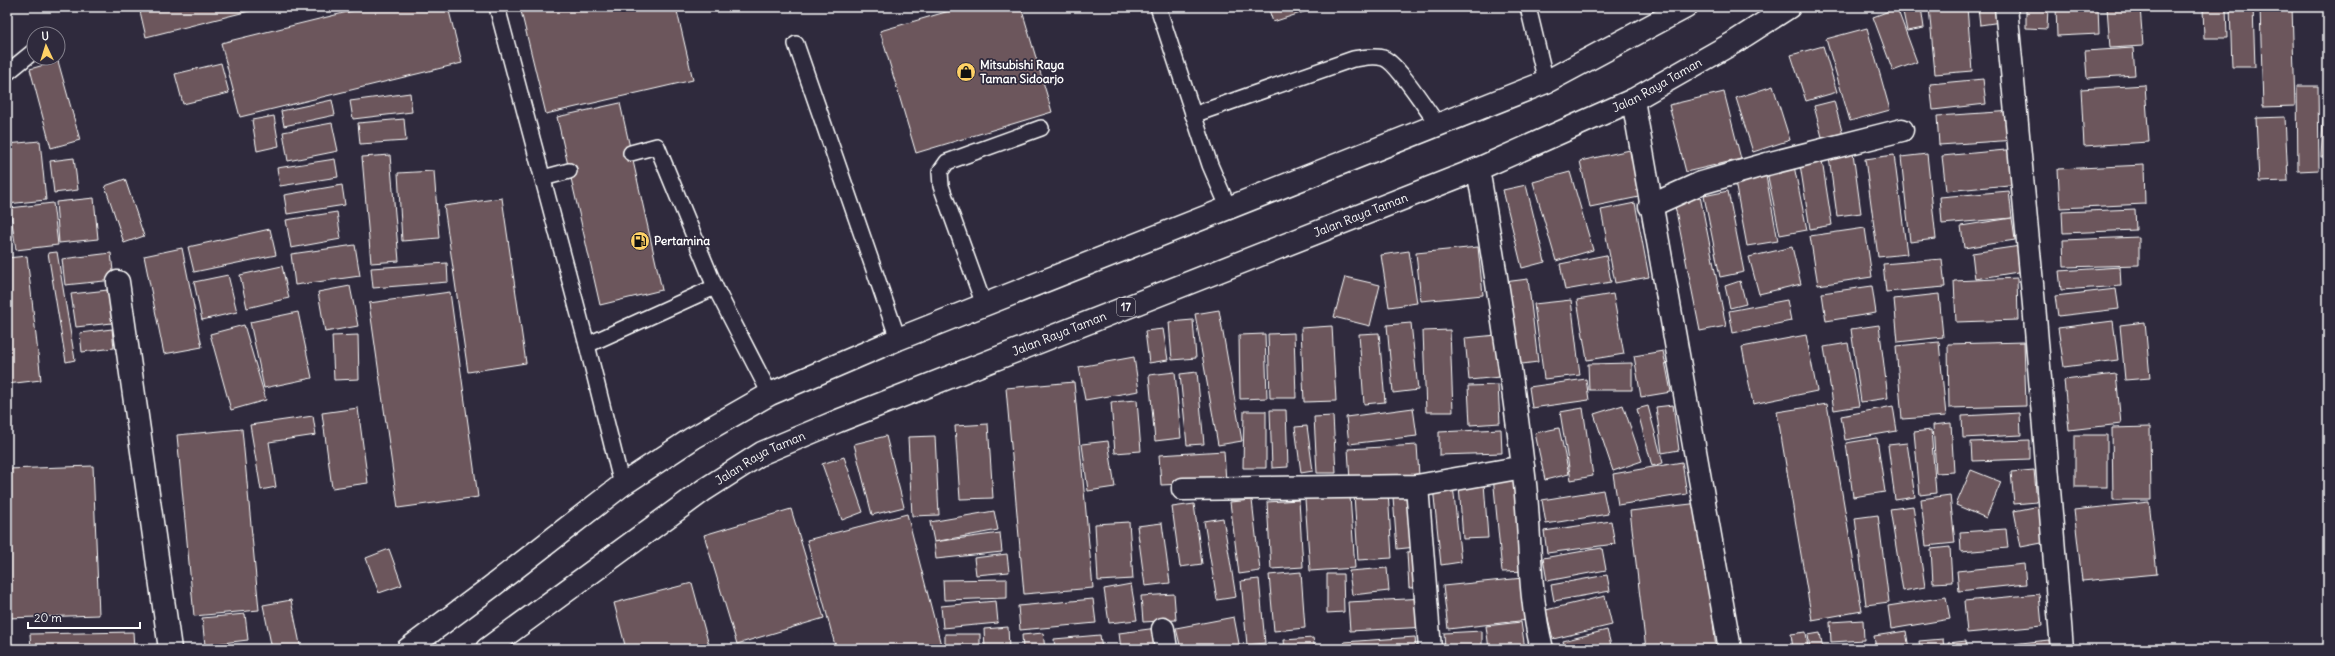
<svg xmlns="http://www.w3.org/2000/svg" width="2335" height="656" viewBox="0 0 2335 656" font-family="Delius,sans-serif">
  <style>
    .building { fill: #6c565b; stroke: #fff }
    .lines { fill: none; stroke-linecap: round; stroke-linejoin: round }
    .service-casing { stroke: #fff; stroke-width: 18 }
    .minor-casing { stroke: #fff; stroke-width: 25 }
    .trunk-casing { stroke: #fff; stroke-width: 25 }
    .service { stroke: #2f2a3d; stroke-width: 15 }
    .minor { stroke: #2f2a3d; stroke-width: 22 }
    .trunk { stroke: #2f2a3d; stroke-width: 22 }
    .labels { text-anchor: middle; stroke-width: 3.5; stroke-linejoin: round; paint-order: stroke }
    .shield { fill: #2f2a3d; stroke: #c1bfc5; stroke-width: 1 }
    .shield-label { font-size: 11px; font-weight: bold; fill: #fff }
    .poi-label { font-size: 12px; font-weight: bold; fill: #fff; stroke: #2f2a3d; text-anchor: start }
    .street-label { font-size: 12px; fill: #fff; stroke: #2f2a3d }
  </style>
  <rect width="100%" height="100%" fill="#2f2a3d"/>
  <filter id="ink" filterUnits="userSpaceOnUse"><feTurbulence type="fractalNoise" baseFrequency=".025" numOctaves="2"/><feDisplacementMap in="SourceGraphic" scale="8" xChannelSelector="R" yChannelSelector="G"/><feConvolveMatrix kernelMatrix="1 2 1 2 8 2 1 2 1" color-interpolation-filters="sRGB"/></filter>
  <g filter="url(#ink)">
    <g class="building">
      <path d="M139 7H265L146 37Z"/>
      <path d="M368 7H448L462 63 240 117 221 43Z"/>
      <path d="M520 7H676L693 80 546 114Z"/>
      <path d="M926 7H937L927 10Z"/>
      <path d="M963 7H1021L1052 112 916 153 880 31Z"/>
      <path d="M1268 7H1319L1273 22Z"/>
      <path d="M1902 7H1921L1924 28 1907 31Z"/>
      <path d="M1929 7H1967L1972 71 1935 74Z"/>
      <path d="M1978 7H1999L2001 22 1980 25Z"/>
      <path d="M2026 7H2048L2047 29 2026 28Z"/>
      <path d="M2056 7H2098L2099 34 2057 36Z"/>
      <path d="M2107 7H2140L2143 46 2110 48Z"/>
      <path d="M2203 7H2226L2227 38H2204Z"/>
      <path d="M2230 7H2253L2255 67H2232Z"/>
      <path d="M2260 7H2292L2295 106 2263 107Z"/>
      <path d="M2300 7H2325V8L2300 9Z"/>
      <path d="M1897 8 1917 62 1893 71 1873 17Z"/>
      <path d="M1867 28 1890 110 1850 121 1826 39Z"/>
      <path d="M2328 32V157H2321Z"/>
      <path d="M1823 46 1837 92 1806 101 1791 55Z"/>
      <path d="M2133 48 2135 75 2087 78 2085 51Z"/>
      <path d="M58 61 80 140 51 148 30 69Z"/>
      <path d="M221 63 229 93 183 104 175 74Z"/>
      <path d="M1983 79 1986 104 1933 110 1930 84Z"/>
      <path d="M2145 85 2149 142 2084 146 2081 89Z"/>
      <path d="M1773 86 1790 140 1753 152 1736 98Z"/>
      <path d="M2297 86H2318L2319 170 2298 171Z"/>
      <path d="M1724 92 1741 159 1686 172 1669 105Z"/>
      <path d="M410 93 412 112 353 119 350 101Z"/>
      <path d="M332 100 335 115 284 126 281 111Z"/>
      <path d="M1834 101 1843 135 1823 141 1814 106Z"/>
      <path d="M620 103 662 290 600 305 557 117Z"/>
      <path d="M2014 111 2016 140 1939 145 1937 116Z"/>
      <path d="M274 116 279 146 257 151 252 120Z"/>
      <path d="M2285 117 2288 181 2259 182 2256 118Z"/>
      <path d="M404 119 406 141 360 144 358 123Z"/>
      <path d="M332 123 338 151 288 161 283 132Z"/>
      <path d="M40 141 46 200 7 204V144Z"/>
      <path d="M2016 149 2019 184 1946 191 1942 156Z"/>
      <path d="M1630 150 1639 197 1590 207 1580 161Z"/>
      <path d="M1853 153 1861 213 1837 216 1829 157Z"/>
      <path d="M1821 154 1832 225 1810 229 1799 158Z"/>
      <path d="M1927 154 1936 239 1910 242 1901 157Z"/>
      <path d="M390 155 399 261 371 263 362 157Z"/>
      <path d="M1894 155 1907 254 1878 257 1865 159Z"/>
      <path d="M74 158 78 190 54 193 50 161Z"/>
      <path d="M335 159 338 177 280 186 277 168Z"/>
      <path d="M2144 165 2145 204 2060 208 2058 169Z"/>
      <path d="M1794 166 1807 230 1780 235 1767 172Z"/>
      <path d="M434 171 439 238 402 241 398 173Z"/>
      <path d="M1570 172 1593 250 1556 261 1533 182Z"/>
      <path d="M1766 176 1778 241 1747 246 1735 182Z"/>
      <path d="M125 179 144 236 124 243 105 186Z"/>
      <path d="M342 185 345 205 287 214 284 195Z"/>
      <path d="M1526 185 1545 262 1522 268 1503 190Z"/>
      <path d="M1728 191 1744 272 1720 277 1704 196Z"/>
      <path d="M2009 191 2012 218 1942 224 1940 197Z"/>
      <path d="M1700 196 1726 326 1700 331 1674 201Z"/>
      <path d="M94 198 98 239 59 243 56 202Z"/>
      <path d="M502 198 526 363 468 372 444 206Z"/>
      <path d="M53 203 58 245 16 250 10 208Z"/>
      <path d="M1635 203 1649 277 1615 283 1601 210Z"/>
      <path d="M2135 209 2136 230 2063 233 2062 212Z"/>
      <path d="M337 212 341 239 291 248 286 220Z"/>
      <path d="M2012 218 2015 240 1964 248 1961 226Z"/>
      <path d="M1865 228 1872 277 1818 285 1810 236Z"/>
      <path d="M270 229 276 255 194 272 188 247Z"/>
      <path d="M2139 237V265L2064 267 2063 240Z"/>
      <path d="M355 245 360 276 295 285 291 254Z"/>
      <path d="M2020 246 2024 271 1975 279 1972 253Z"/>
      <path d="M1478 247 1483 295 1421 301 1416 253Z"/>
      <path d="M1792 247 1801 284 1759 294 1749 257Z"/>
      <path d="M182 248 202 347 164 354 144 256Z"/>
      <path d="M1409 251 1417 303 1389 307 1381 255Z"/>
      <path d="M57 252 75 360 66 362 48 253Z"/>
      <path d="M111 253 114 280 65 285 62 259Z"/>
      <path d="M1606 255 1611 282 1565 290 1560 264Z"/>
      <path d="M27 256 41 380 7 384V258Z"/>
      <path d="M1942 259 1945 287 1886 292 1883 264Z"/>
      <path d="M447 263 448 282 373 288 371 268Z"/>
      <path d="M282 266 289 298 247 308 240 275Z"/>
      <path d="M2120 267 2121 286 2061 290 2059 271Z"/>
      <path d="M228 275 237 312 202 320 194 282Z"/>
      <path d="M1345 277 1380 285 1370 326 1334 317Z"/>
      <path d="M2017 278 2018 320 1956 322 1954 281Z"/>
      <path d="M1528 279 1538 362 1514 365 1504 282Z"/>
      <path d="M1740 281 1746 304 1730 308 1725 286Z"/>
      <path d="M350 286 358 326 325 332 318 292Z"/>
      <path d="M1872 286 1876 313 1826 321 1822 293Z"/>
      <path d="M2116 289 2119 309 2058 316 2055 296Z"/>
      <path d="M108 290 112 323 76 327 71 294Z"/>
      <path d="M450 292 478 497 398 508 369 303Z"/>
      <path d="M1613 294 1624 354 1587 360 1577 300Z"/>
      <path d="M1939 294 1943 337 1898 342 1894 299Z"/>
      <path d="M1571 300 1580 375 1544 379 1534 304Z"/>
      <path d="M1787 300 1791 321 1733 333 1729 311Z"/>
      <path d="M1219 310 1242 441 1218 445 1195 314Z"/>
      <path d="M298 312 312 378 264 388 250 322Z"/>
      <path d="M1193 320 1196 358 1172 360 1169 322Z"/>
      <path d="M2113 321 2118 360 2064 367 2058 328Z"/>
      <path d="M2145 322 2150 378 2125 380 2120 325Z"/>
      <path d="M1411 323 1418 390 1393 393 1387 325Z"/>
      <path d="M244 325 266 400 231 410 210 334Z"/>
      <path d="M1879 325 1888 398 1861 402 1851 329Z"/>
      <path d="M1332 326 1336 401 1304 402 1301 328Z"/>
      <path d="M112 329 114 348 82 352 80 333Z"/>
      <path d="M1163 329 1168 360 1149 363 1145 331Z"/>
      <path d="M1450 330 1453 412H1426L1423 331Z"/>
      <path d="M1294 333 1296 398H1270L1268 334Z"/>
      <path d="M1379 333 1385 402 1364 404 1359 334Z"/>
      <path d="M1265 334 1267 398 1240 399 1239 335Z"/>
      <path d="M358 335 359 379 334 380 332 336Z"/>
      <path d="M1497 335 1500 377 1469 380 1465 338Z"/>
      <path d="M1806 335 1817 391 1753 404 1742 347Z"/>
      <path d="M1939 342 1946 416 1902 419 1896 346Z"/>
      <path d="M2024 342 2026 406 1949 408 1948 344Z"/>
      <path d="M1848 343 1859 406 1834 410 1824 347Z"/>
      <path d="M1663 351 1671 392 1641 397 1634 356Z"/>
      <path d="M1134 357 1139 391 1085 400 1079 367Z"/>
      <path d="M1632 363V390H1589L1588 364Z"/>
      <path d="M1175 372 1181 438 1155 441 1149 375Z"/>
      <path d="M1197 372 1204 444 1187 445 1180 374Z"/>
      <path d="M2116 374 2121 424 2069 430 2064 380Z"/>
      <path d="M1586 379 1589 400 1532 408 1529 387Z"/>
      <path d="M1074 382 1093 588 1024 594 1006 388Z"/>
      <path d="M1498 385 1500 423 1470 425 1468 386Z"/>
      <path d="M1137 400 1141 451 1115 453 1111 402Z"/>
      <path d="M1827 404 1862 611 1812 620 1777 412Z"/>
      <path d="M1623 405 1642 461 1613 471 1594 414Z"/>
      <path d="M1673 405 1679 450 1662 453 1656 407Z"/>
      <path d="M1648 406 1663 463 1652 466 1637 409Z"/>
      <path d="M1893 406 1897 431 1845 440 1841 416Z"/>
      <path d="M358 408 368 483 332 488 322 413Z"/>
      <path d="M1413 408 1417 436 1349 444 1346 417Z"/>
      <path d="M1583 408 1593 476 1571 480 1560 412Z"/>
      <path d="M1270 410H1286L1288 467 1272 468Z"/>
      <path d="M1244 411H1266V468H1243Z"/>
      <path d="M2020 413 2021 435 1963 438 1962 416Z"/>
      <path d="M313 416 316 435 269 442 276 487 261 490 250 425Z"/>
      <path d="M1333 416 1336 473H1317L1314 417Z"/>
      <path d="M1951 423 1954 472 1936 473 1933 425Z"/>
      <path d="M988 424 993 498 960 499 955 426Z"/>
      <path d="M1307 426 1313 471 1301 473 1295 427Z"/>
      <path d="M2150 427 2151 500H2113L2112 428Z"/>
      <path d="M1559 428 1569 474 1545 480 1535 433Z"/>
      <path d="M242 429 259 610 194 616 177 435Z"/>
      <path d="M1501 429 1502 453 1439 455V432Z"/>
      <path d="M1931 430 1936 493 1920 495 1914 432Z"/>
      <rect x="2075" y="435" width="32" height="52"/>
      <path d="M886 436 904 507 872 515 854 444Z"/>
      <path d="M935 436 939 515 912 516 908 437Z"/>
      <path d="M1877 438 1885 492 1853 497 1846 443Z"/>
      <path d="M2030 440V459L1972 461 1971 442Z"/>
      <path d="M1108 441 1115 487 1088 491 1082 444Z"/>
      <path d="M1907 443 1915 497 1895 500 1888 445Z"/>
      <path d="M1417 445 1419 476 1350 480 1348 449Z"/>
      <path d="M1224 451 1226 482 1161 485 1159 455Z"/>
      <path d="M844 457 863 512 842 520 822 464Z"/>
      <path d="M1682 462 1687 494 1618 505 1613 474Z"/>
      <path d="M93 466 99 615 7 618V469Z"/>
      <path d="M1971 470 2001 482 1986 518 1956 505Z"/>
      <path d="M2034 470 2037 502 2014 504 2011 472Z"/>
      <path d="M1519 474 1527 571 1502 572 1493 476Z"/>
      <path d="M1484 483 1488 538 1463 539 1459 485Z"/>
      <path d="M1453 485 1461 562 1441 565 1433 487Z"/>
      <path d="M1603 490 1608 514 1546 524 1542 500Z"/>
      <path d="M1388 491 1392 558 1358 560 1354 494Z"/>
      <path d="M1412 495 1416 547 1397 549 1393 497Z"/>
      <path d="M1950 495 1955 543 1926 546 1921 499Z"/>
      <path d="M1350 496 1355 568 1310 571 1305 499Z"/>
      <path d="M1252 500 1260 571 1239 574 1230 502Z"/>
      <path d="M1299 500 1303 567 1271 569 1267 502Z"/>
      <path d="M2149 502 2157 574 2082 581 2074 510Z"/>
      <path d="M1700 503 1716 649H1646L1630 511Z"/>
      <path d="M1194 504 1202 564 1180 567 1172 507Z"/>
      <path d="M2045 505 2052 541 2021 547 2014 511Z"/>
      <path d="M1913 506 1925 587 1903 591 1890 509Z"/>
      <path d="M791 509 824 618 737 644 704 535Z"/>
      <path d="M994 511 998 530 934 542 930 522Z"/>
      <path d="M907 514 942 649H836L807 540Z"/>
      <path d="M1878 515 1889 602 1866 605 1855 518Z"/>
      <path d="M1223 518 1236 597 1217 600 1204 521Z"/>
      <path d="M1611 521 1615 544 1547 553 1544 531Z"/>
      <path d="M1129 522 1133 579 1098 581 1095 524Z"/>
      <path d="M1162 523 1170 583 1145 586 1137 526Z"/>
      <path d="M2006 529 2008 548 1961 552 1960 532Z"/>
      <path d="M1000 533 1002 552 936 559 934 542Z"/>
      <path d="M1950 547 1952 582 1933 583 1931 549Z"/>
      <path d="M1602 548 1606 570 1547 581 1543 558Z"/>
      <path d="M389 549 402 585 379 593 366 558Z"/>
      <path d="M1420 551 1422 587 1409 588 1407 552Z"/>
      <path d="M1007 554 1009 572 976 575 974 558Z"/>
      <path d="M2024 564 2026 584 1959 591 1957 571Z"/>
      <path d="M1387 568 1389 591 1352 595 1349 571Z"/>
      <path d="M1301 572 1305 628 1274 631 1269 575Z"/>
      <path d="M1327 574H1343L1344 612 1327 613Z"/>
      <path d="M1607 575 1610 591 1554 601 1551 585Z"/>
      <path d="M1523 578 1528 620 1448 629 1443 586Z"/>
      <path d="M1007 579V598L944 600 943 580Z"/>
      <path d="M1259 579 1265 643 1247 645 1241 581Z"/>
      <path d="M692 583 710 649H626L614 603Z"/>
      <path d="M1131 584 1137 620 1109 623 1104 589Z"/>
      <path d="M1174 594 1176 620 1143 622 1141 596Z"/>
      <path d="M2039 594 2042 626 1967 633 1964 601Z"/>
      <path d="M1605 596 1612 625 1553 639 1546 610Z"/>
      <path d="M1946 597 1950 619 1891 629 1888 606Z"/>
      <path d="M1426 598 1427 627 1350 631 1348 602Z"/>
      <path d="M1093 599 1096 623 1020 630 1018 606Z"/>
      <path d="M291 600 301 649H272L263 605Z"/>
      <path d="M996 601 998 623 943 628 941 606Z"/>
      <path d="M245 614 248 640 205 645 202 618Z"/>
      <path d="M1234 617 1240 649H1181L1176 628Z"/>
      <path d="M1863 620 1864 640 1831 642 1830 622Z"/>
      <path d="M1521 622 1525 649H1489L1486 626Z"/>
      <path d="M1008 627 1009 649H985L984 629Z"/>
      <path d="M1157 628 1160 649H1121L1119 633Z"/>
      <path d="M1607 630 1612 649H1565L1563 641Z"/>
      <path d="M1482 631V649H1445L1444 633Z"/>
      <path d="M1906 631 1909 649H1876L1874 636Z"/>
      <path d="M133 632 134 649H31L30 634Z"/>
      <path d="M1806 632 1808 649H1793L1791 634Z"/>
      <path d="M1043 633 1045 649H1023L1022 635Z"/>
      <path d="M1820 633 1823 649H1810L1808 635Z"/>
      <rect x="945" y="634" width="35" height="15"/>
      <path d="M1100 635 1102 649H1055L1054 639Z"/>
      <path d="M1415 637 1416 649H1345L1344 642Z"/>
      <path d="M1313 638 1315 649H1285L1284 640Z"/>
      <path d="M1943 639 1944 649H1920L1919 641Z"/>
      <path d="M2049 640 2050 649H1993V646Z"/>
      <path d="M1966 641 1967 649H1949L1948 643Z"/>
      <path d="M1862 643 1863 649H1838Z"/>
      <path d="M822 645 823 649H808Z"/>
      <path d="M2151 646V649H2084Z"/>
    </g>
    <g class="lines">
      <g class="service-casing">
        <g id="service">
          <path d="M497 7 587 345 622 485"/>
          <path d="M1158 7 1210 165 1229 209"/>
          <path d="M1528 7 1546 82"/>
          <path d="M796 44 898 339"/>
          <path d="M7 73 34 51"/>
          <path d="M1193 115 1353 59C1363 58 1373 55 1383 58 1396 61 1429 113 1438 125"/>
          <path d="M631 153 657 146 715 287 770 394"/>
          <path d="M543 178 569 171"/>
          <path d="M984 305 941 186 940 172 947 162 1041 128"/>
          <path d="M587 345 715 287"/>
        </g>
      </g>
      <g class="minor-casing">
        <g id="minor">
          <path d="M2006 7 2034 305 2062 649"/>
          <path d="M1633 100 1730 649"/>
          <path d="M1478 169C1496 273 1513 379 1525 484 1531 539 1528 595 1542 649"/>
          <path d="M1650 206 1701 183 1767 164 1902 130"/>
          <path d="M118 282 170 649"/>
          <path d="M1417 486 1430 649"/>
          <path d="M1183 489 1417 486 1523 467"/>
          <path d="M1163 629 1166 649"/>
        </g>
      </g>
      <g class="trunk-casing">
        <g id="trunk">
          <path d="M408 649 491 587 622 485 693 438 770 394 898 339 1546 82 1686 7"/>
          <path id="s1" d="M487 649 704 490 762 453 838 421 1478 169 1633 100 1733 43 1789 7"/>
        </g>
      </g>
      <use href="#service" class="service"/>
      <use href="#minor" class="minor"/>
      <use href="#trunk" class="trunk"/>
    </g>
  </g>
  <defs>
    <g id="shop-disc" transform="scale(1)"><circle r="9.5" fill="#ffd166" stroke="#2f2a3d"/><path d="M-5-2.5h2.3a2.7 3.5 0 0 1 5.4 0H5L5.5 6h-11ZM-1.5-2.5h3a1.5 2.3 0 0 0-3 0Z" fill="#111"/></g>
    <g id="fuel-disc" transform="scale(1)"><circle r="9.5" fill="#ffd166" stroke="#2f2a3d"/><path d="M-5.5-6h7V0h2V4h1.3V-2.5L3-4.5l.8-.8L6-3V5H2.5V1h-1V6h-7ZM-4.2-4.7v3.2H.2V-4.7Z" fill="#111"/></g>
  </defs>
  <g fill-rule="evenodd">
    <use href="#shop-disc" x="966" y="72"/>
    <use href="#fuel-disc" x="640" y="241"/>
  </g>
  <g class="labels">
    <rect class="shield" x="1117" y="298" width="18" height="18" rx="3"/>
    <g class="shield-label">
      <text x="1126" y="311">17</text>
    </g>
    <g class="poi-label">
      <text x="980" y="69">Mitsubishi Raya<tspan x="980" dy="14">Taman Sidoarjo</tspan></text>
      <text x="654" y="245">Pertamina</text>
    </g>
    <g class="street-label">
      <text dy="4" stroke="none"><textPath href="#s1" startOffset="1306">Jalan Raya Taman</textPath></text>
      <text dy="4" stroke="none"><textPath href="#s1" startOffset="982">Jalan Raya Taman</textPath></text>
      <text dy="4" stroke="none"><textPath href="#s1" startOffset="658">Jalan Raya Taman</textPath></text>
      <text dy="4" stroke="none"><textPath href="#s1" startOffset="334">Jalan Raya Taman</textPath></text>
    </g>
  </g>
  <rect width="2335" height="656" fill="none" stroke="#2f2a3d" stroke-width="24"/>
  <rect x="12" y="12" width="2311" height="632" fill="none" stroke="#fff" stroke-width="1.5" filter="url(#ink)"/>
  <g transform="translate(46 46) rotate(356)"><circle r="19" fill="#2f2a3d" stroke="#827f8b"/>
  <path d="M0-3L7 15L0 10L-7 15Z" fill="#ffd166"/>
  <text y="-6" font-size="11" font-weight="bold" text-anchor="middle" fill="#ffffff">U</text>
  </g>
  <path d="M28 622v6h112v-6" fill="none" stroke="#ffffff" stroke-width="2"/>
  <text x="34" y="622" font-size="12" fill="#ffffff" stroke="#2f2a3d" stroke-width="3" paint-order="stroke">20 m</text>
</svg>
